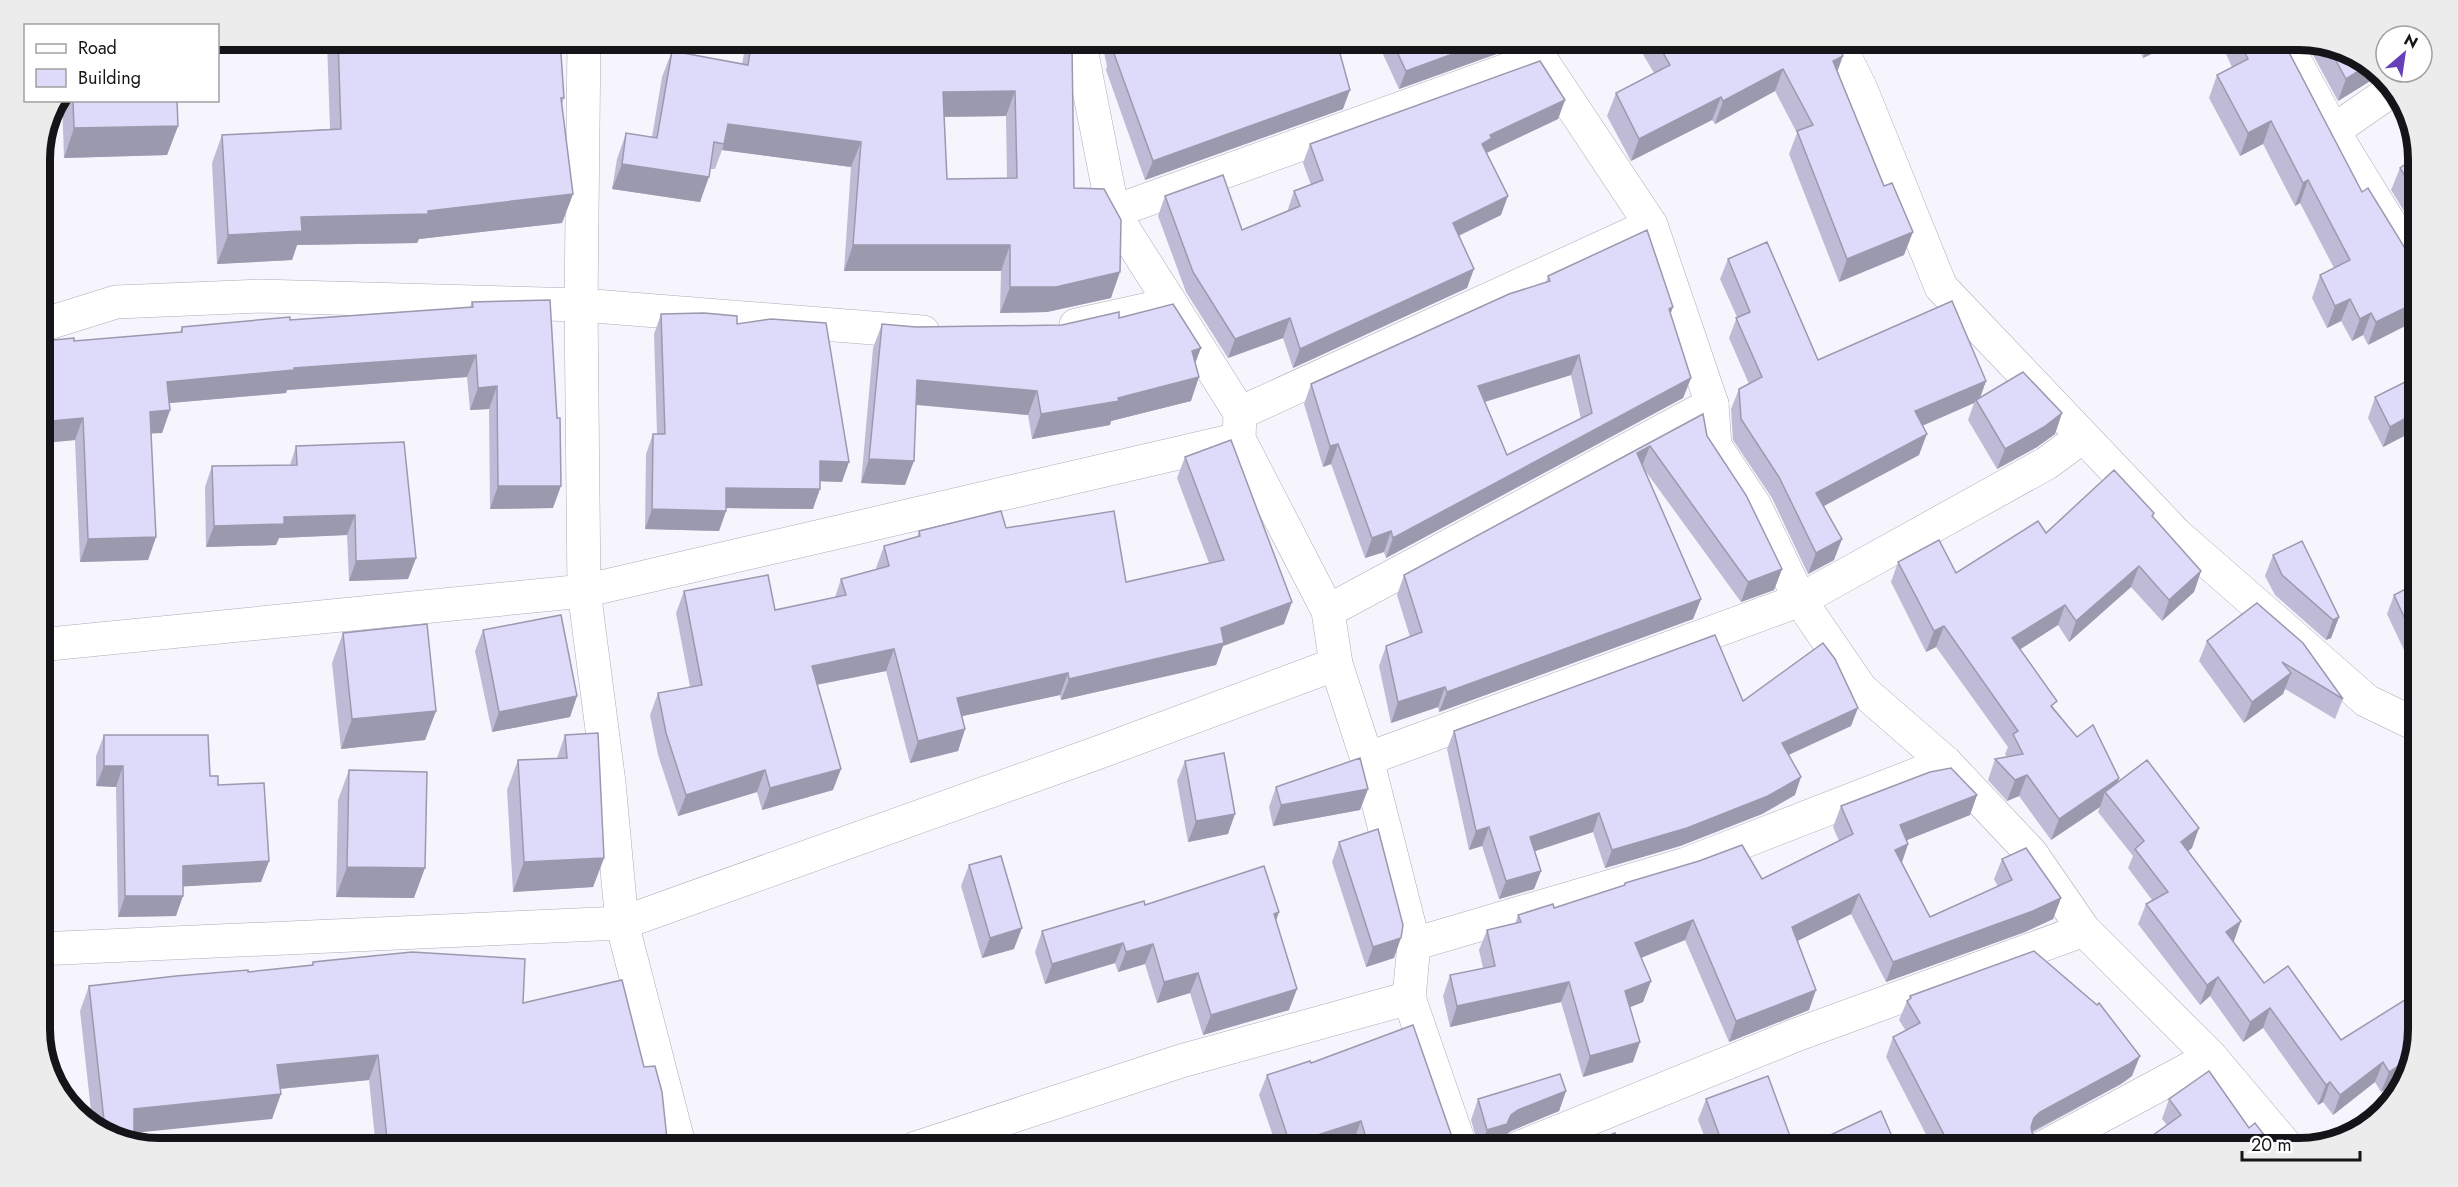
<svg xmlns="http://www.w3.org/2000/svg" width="2458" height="1187" viewBox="0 0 2458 1187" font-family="Jost,sans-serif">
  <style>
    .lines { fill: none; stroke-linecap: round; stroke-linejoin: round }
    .minor-casing { stroke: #adacb8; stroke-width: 34 }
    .minor { stroke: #fff; stroke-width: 33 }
    .wall { fill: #bfbbd6; fill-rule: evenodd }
    .shaded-wall { fill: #9b99ae }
    .building { fill: #dedaf9; stroke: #9b99ae; stroke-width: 1.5; fill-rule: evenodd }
    .rim { fill: none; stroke: #151419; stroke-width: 8 }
  </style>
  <rect width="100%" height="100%" fill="#f6f5fd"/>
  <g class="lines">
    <g class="minor-casing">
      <g id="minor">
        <path d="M584 39 581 305 584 591 609 783 622 923 680 1148"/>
        <path d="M1079 39 1113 212 1240 413 1239 439 1328 611 1336 664 1367 759 1414 944 1409 998 1461 1148"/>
        <path d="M1530 39 1540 58 1651 225 1712 404 1715 446 1755 506 1800 600 1861 689 1946 763 2031 853 2084 930 2211 1057 2288 1148"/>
        <path d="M1836 39 1861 89 1941 287 2177 535 2367 701 2419 726"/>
        <path d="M2283 39 2333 131 2419 271"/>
        <path d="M2333 131 2395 88"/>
        <path d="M1113 212 1540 58"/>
        <path d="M1076 325 1171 304"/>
        <path d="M39 326 116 302 260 296 581 305 923 332"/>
        <path d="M1240 413 1651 225"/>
        <path d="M1328 611 1712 404"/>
        <path d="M39 645 584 591 1239 439"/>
        <path d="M1367 759 1800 600 2047 463 2082 437"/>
        <path d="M1414 944 1686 864 1946 763"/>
        <path d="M39 949 622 923 1097 753 1336 664"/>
        <path d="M916 1148 1181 1061 1409 998"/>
        <path d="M1518 1148 1796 1035 2084 930"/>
        <path d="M2042 1148 2211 1057"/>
      </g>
    </g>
    <use href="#minor" class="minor"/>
  </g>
  <g class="wall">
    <path d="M328 39H560L564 98 562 104 573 194 562 223 419 239 417 243 297 245 292 260 217 264 212 163 222 135 330 129 327 42Z"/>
    <path d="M748 39H1001V47L1074 188 1111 298 1047 312 1000 313 1001 271H844L851 167 722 150 715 169H710L700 202 612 189 617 159 626 133 652 137 662 77 672 51 742 64 745 48ZM1006 116 1007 178 947 179 944 117Z"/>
    <path d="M1101 39H1336L1343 109 1145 180 1106 70 1107 66Z"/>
    <path d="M1376 39H1517L1513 48 1399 89Z"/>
    <path d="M1634 39H1835L1837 72 1904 255 1839 282 1789 154 1797 133 1775 91 1715 124 1712 120 1631 161 1607 116 1616 93 1654 73Z"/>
    <path d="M2134 39H2183L2143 58Z"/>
    <path d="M2219 39H2282L2362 192 2411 258 2368 345 2363 335 2352 341 2341 321 2327 328 2312 298 2320 275 2334 268 2300 203 2295 206 2263 144 2240 156 2209 98 2217 75 2232 67Z"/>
    <path d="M2305 40 2352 51 2380 75 2338 101Z"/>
    <path d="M62 100H177L178 126 167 155 64 158Z"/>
    <path d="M1565 100 1558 119 1487 153 1501 215 1459 236 1467 288 1293 368 1283 338 1228 358 1186 292 1158 216 1165 196 1242 230 1287 212 1294 191 1311 185 1303 163 1310 144Z"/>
    <path d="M2419 155V235L2391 190 2400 168Z"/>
    <path d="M1728 259 1818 360 1986 381 1980 397 2062 413 2055 434 2037 447 1997 469 1968 420 1974 403 1922 426 1919 455 1823 506 1834 560 1808 574 1772 498 1733 440 1731 409 1739 389 1749 384 1729 338 1737 317 1720 279Z"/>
    <path d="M1548 276 1670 315 1691 378 1683 398 1386 558 1384 552 1365 558 1331 464 1323 467 1304 404 1311 384 1546 282ZM1571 375 1581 419 1507 455 1485 402Z"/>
    <path d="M472 302 553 508 490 509 489 409 470 410 467 377 287 390 286 393 169 403 170 410 162 433H151L156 537 148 560 80 562 75 440 43 443 39 405V354L44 341H74L180 332 182 327 470 307Z"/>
    <path d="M661 314 737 324 842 482 820 481 813 509 726 508V511L719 531 645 529 646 454 653 434H657L654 334Z"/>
    <path d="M1119 318 1195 362 1191 401 1111 421 1110 425 1032 439 1028 415 916 405 905 485 861 483 873 348 882 324 916 327 1062 325Z"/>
    <path d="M2419 375V453L2408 434 2383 447 2368 418 2375 397Z"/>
    <path d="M1703 414 1707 436 1782 569 1774 590 1741 602 1644 469 1701 599 1693 619 1439 712 1438 707 1391 723 1379 666 1386 646 1410 637 1397 595 1404 575Z"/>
    <path d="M296 446 416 558 408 579 349 581 347 535 279 538 276 545 206 547 205 487 212 466 290 465Z"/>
    <path d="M1185 457 1284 624 1223 646 1216 665 1061 700 1060 695 962 716 965 729 958 751 910 763 886 671 817 685 833 790 762 810 757 792 678 816 658 755 650 715 658 693 690 687 676 613 684 591 775 610 835 597 841 579 876 569V568L884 546 917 537 919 531 1006 528 1126 582 1209 563 1177 478Z"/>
    <path d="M2154 513 2153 517 2201 571 2194 592 2162 621 2131 587 2069 642 2058 625 2020 649 2054 708 2077 737 2119 778 2118 782 2192 848 2188 851 2241 921 2233 941 2264 983 2341 1040 2419 1029 2407 1081 2403 1085 2400 1080 2381 1092 2375 1082 2333 1115 2323 1102 2318 1105 2263 1028 2243 1042 2210 996 2200 1005 2138 924 2146 904 2152 900 2128 868 2133 856 2098 812 2100 807 2051 840 2019 796 2007 801 1988 780 1995 759 2007 757 2005 754 2008 747 1936 647 1926 652 1891 582 1898 562 1956 573 2046 533Z"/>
    <path d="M2419 535V578L2407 556 2414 538Z"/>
    <path d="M2273 555 2339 617 2331 638 2326 640 2275 595 2265 576Z"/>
    <path d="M2419 582V661L2411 665 2387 614 2394 595Z"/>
    <path d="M2257 603 2343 699 2335 719 2285 689 2283 694 2244 723 2199 661 2207 641Z"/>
    <path d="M483 630 577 696 570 717 492 732 475 651Z"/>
    <path d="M343 633 436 711 425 740 341 749 332 663Z"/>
    <path d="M1743 701 1851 726 1789 755 1795 795 1762 814 1680 846 1605 868 1593 832 1535 851 1541 871 1534 889 1499 899 1482 846 1469 850 1447 749 1454 731Z"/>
    <path d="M104 735 210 776 218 785 269 861 261 882 183 886 176 916 118 917 116 787 96 786V756Z"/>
    <path d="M565 735 604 858 593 887 513 892 507 790 518 760 557 758Z"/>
    <path d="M1185 761 1228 834 1188 842 1177 781Z"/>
    <path d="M349 770 414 898 336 897 338 800Z"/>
    <path d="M1276 787 1368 789 1360 810 1273 826 1269 807Z"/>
    <path d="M1977 795 1970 815 1907 840 1908 844 1902 862 1930 917 1998 887 1994 879 2002 859 2061 898 2053 919 2025 932 1886 982 1851 914 1798 941 1809 1010 1729 1042 1685 940 1641 958 1651 981 1643 1002 1630 1007 1633 1062 1583 1077 1561 1002 1450 1027 1443 996 1450 975 1483 968 1479 950 1487 930 1515 924 1518 915 1554 908 1624 886 1625 883 1762 879 1839 841 1833 827 1841 806Z"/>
    <path d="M1339 842 1394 958 1366 967 1332 862Z"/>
    <path d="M969 865 1014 949 982 958 961 886Z"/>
    <path d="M1145 905 1276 921 1289 1010 1203 1035 1190 993 1157 1003 1145 964 1118 972 1115 963 1045 984 1035 952 1042 931Z"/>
    <path d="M313 962 523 1003 644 1067 668 1148H376L369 1080 280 1089 272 1119 92 1120 80 1011 89 986 248 972 312 965Z"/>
    <path d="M1910 996 2132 1076 2121 1084 2032 1133 2033 1137 2040 1144 2049 1147 2068 1148H1933L1886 1057 1893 1037 1906 1031 1899 1020 1907 1001 1909 999Z"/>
    <path d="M1311 1063 1451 1134 1462 1148H1355L1353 1142 1333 1148H1277L1259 1095 1267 1075Z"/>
    <path d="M1566 1091 1559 1111 1511 1131 1504 1136 1500 1145 1489 1148H1479L1471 1120 1478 1099Z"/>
    <path d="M1706 1099 1794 1147V1148H1709L1698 1120Z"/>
    <path d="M2169 1099 2249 1128 2167 1125 2162 1119Z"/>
  </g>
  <g class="shaded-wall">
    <path d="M1494 39H1517L1513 48 1399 89 1406 71Z"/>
    <path d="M2150 39H2183L2143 58Z"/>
    <path d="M1843 56 1835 78 1833 61Z"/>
    <path d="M2368 65 2380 75 2338 101 2346 79Z"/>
    <path d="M1783 69 1775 91 1715 124 1723 101Z"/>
    <path d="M1350 90 1343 109 1145 180 1153 161Z"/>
    <path d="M1015 91 1006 116 934 117 943 92Z"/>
    <path d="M1721 97 1712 120 1631 161 1639 139Z"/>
    <path d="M1565 100 1558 119 1486 153 1482 144 1490 135Z"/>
    <path d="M2271 121 2263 144 2240 156 2248 133Z"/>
    <path d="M728 124 861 142 851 167 722 150 724 144Z"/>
    <path d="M178 126 167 155 64 158 74 128Z"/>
    <path d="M622 164 709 177 700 202 612 189Z"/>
    <path d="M2308 180 2300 203 2295 206 2303 183Z"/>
    <path d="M573 194 562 223 419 239 417 243 297 245 292 260 217 264 228 235 301 217 428 211Z"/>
    <path d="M1508 196 1501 215 1445 242 1453 223Z"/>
    <path d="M1913 232 1904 255 1839 282 1847 259Z"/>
    <path d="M853 245H1010L1001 271H844Z"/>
    <path d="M1474 269 1467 288 1293 368 1300 349Z"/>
    <path d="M1120 272 1111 298 1047 312 1000 313 1010 287Z"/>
    <path d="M2350 299 2341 321 2327 328 2335 306Z"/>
    <path d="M2419 301V319L2368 345 2376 322Z"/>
    <path d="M1673 307 1666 327 1669 309Z"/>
    <path d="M2371 313 2363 335 2352 341 2360 319Z"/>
    <path d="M1290 318 1283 338 1228 358 1235 339Z"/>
    <path d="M1201 348 1192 372V351Z"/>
    <path d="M476 355 467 377 287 390 286 393 159 404 167 382 294 368Z"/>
    <path d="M1579 355 1571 375 1471 406 1478 386Z"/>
    <path d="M1199 377 1191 401 1111 421 1110 425 1032 439 1041 414 1118 398Z"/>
    <path d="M1691 378 1683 398 1386 558 1393 538Z"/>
    <path d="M917 380 1037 391 1028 415 908 404Z"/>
    <path d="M1986 381 1979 401 1976 400 1974 403 1908 432 1915 411Z"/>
    <path d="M497 386 489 409 470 410 478 388Z"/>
    <path d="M170 410 162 433 142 434 150 412Z"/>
    <path d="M2062 413 2055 434 2037 447 1997 469 2005 449Z"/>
    <path d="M2415 413 2408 434 2383 447 2390 427Z"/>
    <path d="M83 418 75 440 43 443 51 421Z"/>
    <path d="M1927 434 1919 455 1809 514 1816 493Z"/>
    <path d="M1338 444 1331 464 1323 467 1330 446Z"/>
    <path d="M1650 446 1642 466 1637 453Z"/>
    <path d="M869 459 914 461 905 485 861 483Z"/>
    <path d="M820 461 849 462 842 482 813 481Z"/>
    <path d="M498 486H561L553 508 490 509Z"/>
    <path d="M726 488 820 489 813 509 719 508Z"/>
    <path d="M652 509 726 511 719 531 645 529Z"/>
    <path d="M355 515 347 535 279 538 276 545 206 547 214 526 284 517Z"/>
    <path d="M1391 531 1384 552 1365 558 1372 538Z"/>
    <path d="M156 537 148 560 80 562 88 539Z"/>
    <path d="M1842 539 1834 560 1808 574 1816 553Z"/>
    <path d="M416 558 408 579 349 581 356 561Z"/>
    <path d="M2139 566 2131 587 2069 642 2076 621Z"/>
    <path d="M1782 569 1774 590 1741 602 1748 582Z"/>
    <path d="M2201 571 2194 592 2162 621 2169 600Z"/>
    <path d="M1701 599 1693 619 1439 712 1447 692Z"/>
    <path d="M1292 602 1284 624 1223 646 1216 665 1061 700 1069 679 1221 628Z"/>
    <path d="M2065 605 2058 625 2005 659 2012 638Z"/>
    <path d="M2339 617 2331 638 2326 640 2333 620Z"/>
    <path d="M1944 626 1936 647 1926 652 1934 631Z"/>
    <path d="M2419 646V661L2411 665 2418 647Z"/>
    <path d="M894 649 886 671 804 687 812 666Z"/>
    <path d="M1068 673 1060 695 949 719 957 698Z"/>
    <path d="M2291 673 2283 694 2244 723 2252 702Z"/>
    <path d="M1445 687 1438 707 1391 723 1398 702Z"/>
    <path d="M577 696 570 717 492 732 499 712Z"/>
    <path d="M1858 708 1851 726 1775 761 1782 743Z"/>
    <path d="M436 711 425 740 341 749 352 719Z"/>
    <path d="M965 729 958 751 910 763 918 741Z"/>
    <path d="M104 766H123L116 787 96 786Z"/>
    <path d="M841 769 833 790 762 810 770 788Z"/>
    <path d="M765 770 757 792 678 816 686 795Z"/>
    <path d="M2027 775 2019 796 2007 801 2015 780Z"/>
    <path d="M1801 777 1795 795 1762 814 1680 846 1605 868 1612 850Z"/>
    <path d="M2119 778 2112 799 2105 792 2100 807 2051 840 2059 819Z"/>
    <path d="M1368 789 1360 810 1273 826 1281 805Z"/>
    <path d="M1977 795 1970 815 1892 846 1900 825Z"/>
    <path d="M1599 813 1593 832 1523 855 1530 837Z"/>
    <path d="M1235 814 1228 834 1188 842 1196 821Z"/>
    <path d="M1489 827 1482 846 1469 850 1476 831Z"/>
    <path d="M2199 828 2192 848 2174 862 2181 842Z"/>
    <path d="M1908 844 1901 865 1895 850Z"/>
    <path d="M604 858 593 887 513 892 524 862Z"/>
    <path d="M269 861 261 882 175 887 183 866Z"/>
    <path d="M347 867 425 868 414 898 336 897Z"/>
    <path d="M1541 871 1534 889 1499 899 1506 881Z"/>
    <path d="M1859 894 1851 914 1785 947 1792 927Z"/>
    <path d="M125 896H183L176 916 118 917Z"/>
    <path d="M2061 898 2053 919 2025 932 1886 982 1893 962Z"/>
    <path d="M1279 912 1272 933 1274 914Z"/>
    <path d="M1693 920 1685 940 1628 963 1635 943Z"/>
    <path d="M2241 921 2234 941 2219 952 2226 932Z"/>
    <path d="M1022 928 1014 949 982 958 990 938Z"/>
    <path d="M1401 938 1394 958 1366 967 1373 947Z"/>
    <path d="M1123 943 1115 963 1045 984 1052 964Z"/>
    <path d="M1153 944 1145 964 1118 972 1126 952Z"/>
    <path d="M1198 973 1190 993 1157 1003 1164 982Z"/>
    <path d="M2218 977 2210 996 2200 1005 2207 985Z"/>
    <path d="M1651 981 1643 1002 1618 1012 1625 991Z"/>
    <path d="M1569 982 1561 1002 1450 1027 1457 1006Z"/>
    <path d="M1297 989 1289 1010 1203 1035 1211 1015Z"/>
    <path d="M1816 990 1809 1010 1729 1042 1736 1021Z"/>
    <path d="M2270 1008 2263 1028 2243 1042 2250 1022Z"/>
    <path d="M1640 1042 1633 1062 1583 1077 1590 1056Z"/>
    <path d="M378 1055 369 1080 268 1090 277 1065Z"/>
    <path d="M2140 1056 2132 1076 2121 1084 2033 1131 2026 1138 2034 1118 2040 1112Z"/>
    <path d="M2407 1060 2400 1080 2381 1092 2389 1072Z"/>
    <path d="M2383 1062 2375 1082 2333 1115 2340 1095Z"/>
    <path d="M2330 1082 2323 1102 2318 1105 2326 1085Z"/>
    <path d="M1566 1091 1559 1111 1511 1131 1504 1136 1500 1145 1489 1148H1480L1487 1130 1518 1110Z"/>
    <path d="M281 1094 272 1119 124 1134 134 1109Z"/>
    <path d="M1361 1121 1353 1142 1333 1148H1288L1290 1144Z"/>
    <path d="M577 1137 573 1148H454Z"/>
  </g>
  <g class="building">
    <path d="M338 39H560L564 98H561L573 194 428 211V214L301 217 302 231 228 235 222 135 341 129Z"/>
    <path d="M752 39H1001V47L1072 46 1074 188 1104 189 1121 220 1120 272 1056 287H1010V245H853L861 142 728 124 724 144 714 142 709 177 622 164 626 133 657 138 672 51 748 65ZM1015 91 1017 178 947 179 943 92Z"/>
    <path d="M1112 39H1336L1350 90 1153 161 1113 51H1115Z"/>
    <path d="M1391 39H1494L1406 71Z"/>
    <path d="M1655 39H1835L1843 56 1833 61 1884 186 1892 183 1913 232 1847 259 1797 131 1813 125 1783 69 1723 101 1721 97 1639 139 1616 93 1670 65Z"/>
    <path d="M2238 39H2282L2362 192 2368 188 2411 258 2419 265V301L2376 322 2371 313 2360 319 2350 299 2335 306 2320 275 2350 260 2308 180 2303 183 2271 121 2248 133 2217 75 2248 59Z"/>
    <path d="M2328 46 2352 51 2368 65 2346 79Z"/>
    <path d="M1540 61 1565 100 1490 135 1492 138 1482 144 1508 196 1453 223 1474 269 1300 349 1290 318 1235 339 1193 272 1165 196 1223 175 1242 230 1300 206 1294 191 1323 180 1310 144Z"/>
    <path d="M73 100H177L178 126 74 128Z"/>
    <path d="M2419 155V199L2400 168Z"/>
    <path d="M1647 230 1673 307 1669 309 1691 378 1393 538 1391 531 1372 538 1338 444 1330 446 1311 384 1509 294 1550 281 1548 276ZM1579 355 1592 413 1507 455 1478 386Z"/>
    <path d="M1767 242 1818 360 1952 301 1986 381 1915 411 1927 434 1816 493 1842 539 1816 553 1779 477 1741 419 1739 389 1762 377 1736 318 1750 312 1728 259Z"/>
    <path d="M550 300 557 418H560L561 486H498L497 386 478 388 476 355 294 368V370L167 382 170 410 150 412 156 537 88 539 83 418 51 421 44 341 74 338V341L182 332V327L290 317V320L473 307 472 302Z"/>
    <path d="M1173 304 1201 348 1192 351 1199 377 1118 398 1119 401 1041 414 1037 391 917 380 914 461 869 459 882 324 916 327 1062 325 1119 312V318Z"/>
    <path d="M704 313 737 316V324L771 319 826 323 849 462 820 461V489L726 488V511L652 509 653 434H665L661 314Z"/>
    <path d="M2023 372 2062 413 2044 427 2005 449 1976 400Z"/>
    <path d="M2419 375V419L2415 413 2390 427 2375 397Z"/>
    <path d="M1703 414 1707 436 1746 495 1782 569 1748 582 1650 446 1637 453 1701 599 1447 692 1445 687 1398 702 1386 646 1422 632 1404 575Z"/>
    <path d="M1231 440 1292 602 1221 628 1224 643 1069 679 1068 673 957 698 965 729 918 741 894 649 812 666 841 769 770 788 765 770 686 795 666 733 658 693 702 685 684 591 768 575 775 610 846 595 841 579 889 566 884 546 920 536 919 531 1001 511 1006 528 1114 511 1126 582 1224 560 1185 457Z"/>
    <path d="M404 442 416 558 356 561 355 515 284 517V524L214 526 212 466 297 465 296 446Z"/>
    <path d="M2114 470 2154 513 2152 516 2201 571 2169 600 2139 566 2076 621 2065 605 2012 638 2057 701 2051 706 2077 737 2093 725 2119 778 2059 819 2027 775 2015 780 1995 759 2023 754 2013 734 2018 731 1944 626 1934 631 1898 562 1939 540 1956 573 2038 521 2046 533Z"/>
    <path d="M2419 535V548L2414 538Z"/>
    <path d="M2302 541 2339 617 2333 620 2282 575 2273 555Z"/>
    <path d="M2419 582V646L2418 647 2394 595Z"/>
    <path d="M2257 603 2303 643 2343 699 2282 662 2291 673 2252 702 2207 641Z"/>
    <path d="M561 615 577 696 499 712 483 630Z"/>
    <path d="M427 624 436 711 352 719 343 633Z"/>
    <path d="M1715 635 1743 701 1823 643 1835 659 1858 708 1782 743 1801 777 1768 796 1687 828 1612 850 1599 813 1530 837 1541 871 1506 881 1489 827 1476 831 1454 731Z"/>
    <path d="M598 733 604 858 524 862 518 760 567 758 565 735Z"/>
    <path d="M104 735H208L210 776H218V785L264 783 269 861 183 866V896H125L123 766H104Z"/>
    <path d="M1224 753 1235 814 1196 821 1185 761Z"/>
    <path d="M1360 758 1368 789 1281 805 1276 787Z"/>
    <path d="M2147 760 2199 828 2181 842 2241 921 2226 932 2264 983 2288 966 2341 1040 2419 991V1029L2411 1065 2407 1060 2389 1072 2383 1062 2340 1095 2330 1082 2326 1085 2270 1008 2250 1022 2218 977 2207 985 2146 904 2168 892 2135 849 2144 841 2105 792Z"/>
    <path d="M1951 768 1977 795 1900 825 1908 844 1895 850 1930 917 2012 880 2002 859 2026 848 2061 898 2033 911 1893 962 1859 894 1792 927 1816 990 1736 1021 1693 920 1635 943 1651 981 1625 991 1640 1042 1590 1056 1569 982 1457 1006 1450 975 1495 966 1487 930 1521 922 1518 915 1553 904 1554 908 1625 885V883L1699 861 1742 845 1762 879 1853 834 1841 806 1930 772Z"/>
    <path d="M349 770 427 772 425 868 347 867Z"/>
    <path d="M1378 829 1403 925 1401 938 1373 947 1339 842Z"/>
    <path d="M1001 856 1022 928 990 938 969 865Z"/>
    <path d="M1264 866 1279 912 1274 914 1297 989 1211 1015 1198 973 1164 982 1153 944 1126 952 1123 943 1052 964 1042 931 1144 901 1145 905Z"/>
    <path d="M2034 951 2097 1005 2099 1003 2140 1056 2129 1064 2040 1112 2034 1118 2031 1127 2033 1137 2040 1144 2049 1147 2065 1141 2068 1148H1951L1893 1037 1920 1023 1907 1001 1911 998 1910 996Z"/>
    <path d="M412 952 525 959 523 1003 622 980 644 1067 655 1066 662 1092 668 1148H578L577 1137 454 1148H388L378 1055 277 1065 281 1094 134 1109V1142L106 1136 88 1120H104L89 986 176 976 248 970V972L313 965V962Z"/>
    <path d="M1413 1025 1451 1134 1461 1144 1462 1148H1369L1361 1121 1290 1144 1267 1075 1310 1061 1311 1063Z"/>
    <path d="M2209 1071 2249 1128 2255 1123 2274 1148H2135L2181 1115 2169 1099Z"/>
    <path d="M1560 1074 1566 1091 1518 1110 1511 1115 1507 1124 1487 1130 1478 1099Z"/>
    <path d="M1768 1076 1794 1147 1791 1148H1724L1706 1099Z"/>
    <path d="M1881 1111 1897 1148H1803Z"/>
    <path d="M1615 1133 1620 1148H1574Z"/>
  </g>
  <path d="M0 0H2458V1187H0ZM159 50H2299A109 109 0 0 1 2408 159V1029A109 109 0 0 1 2299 1138H159A109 109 0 0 1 50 1029V159A109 109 0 0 1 159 50Z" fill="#ececed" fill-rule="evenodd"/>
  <path class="rim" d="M159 50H2299A109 109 0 0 1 2408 159V1029A109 109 0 0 1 2299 1138H159A109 109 0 0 1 50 1029V159A109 109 0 0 1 159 50Z"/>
  <rect x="24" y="24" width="195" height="78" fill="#ffffff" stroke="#a1a1a3" stroke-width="1.5"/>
  <rect x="36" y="44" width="30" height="9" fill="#ffffff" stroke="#a1a1a3" stroke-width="1.5"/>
  <text x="78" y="54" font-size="18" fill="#151419">Road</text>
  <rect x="36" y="69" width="30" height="18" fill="#dedaf9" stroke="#a1a1a3" stroke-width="1.5"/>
  <text x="78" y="84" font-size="18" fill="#151419">Building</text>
  <g transform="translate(2404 54) rotate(29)"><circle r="28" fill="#ffffff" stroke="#a1a1a3" stroke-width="1.5"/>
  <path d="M0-4.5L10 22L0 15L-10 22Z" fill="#6540b9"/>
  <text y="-9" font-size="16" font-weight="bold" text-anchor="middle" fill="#151419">N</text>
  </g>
  <path d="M2242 1151v9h118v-9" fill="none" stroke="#151419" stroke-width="3"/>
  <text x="2251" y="1151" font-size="18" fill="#151419" stroke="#ffffff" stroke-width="4.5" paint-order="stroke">20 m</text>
</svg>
